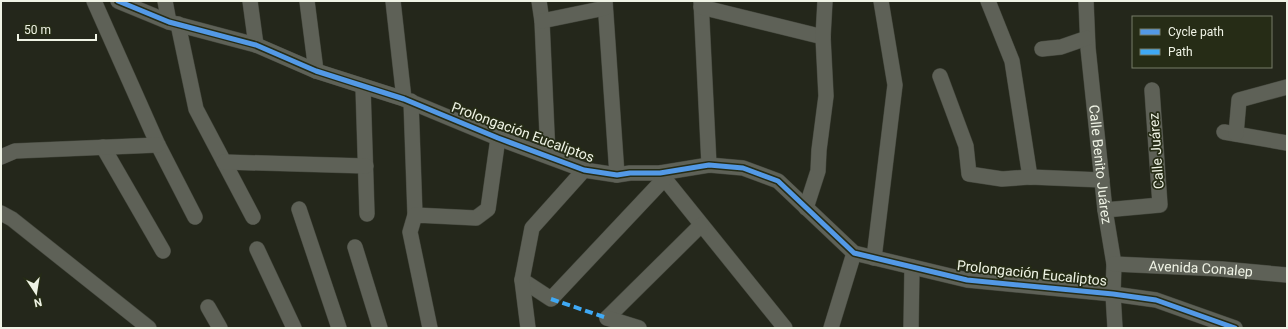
<svg xmlns="http://www.w3.org/2000/svg" width="1288" height="329" viewBox="0 0 1288 329" font-family="Roboto,sans-serif">
  <style>
    .lines { fill: none; stroke-linecap: round; stroke-linejoin: round }
    .minor-casing { stroke: #42453b; stroke-width: 16 }
    .minor { stroke: #5e6157; stroke-width: 15 }
    .quiet { stroke: #3fa9f5; stroke-width: 4; stroke-dasharray: 8 4; stroke-linecap: butt }
    .cycleway-casing { stroke: #262c16; stroke-width: 8 }
    .cycleway { stroke: #5399e6; stroke-width: 5 }
    .labels { text-anchor: middle; stroke-width: 3.5; stroke-linejoin: round; paint-order: stroke }
    .street-label { font-size: 14px; fill: #eff3e5; stroke: #262c16 }
  </style>
  <rect width="100%" height="100%" fill="#24271b"/>
  <g class="lines">
    <g class="minor-casing">
      <g id="minor">
        <path d="M94 1 158 145 195 217"/>
        <path d="M118 1 169 22 256 45 316 71 404 99 498 138 584 170 617 175 630 173H660L709 165 743 168 778 181 854 253 967 280 1113 294 1156 300 1235 328"/>
        <path d="M165 1 169 22"/>
        <path d="M250 1 256 45"/>
        <path d="M307 1 316 71"/>
        <path d="M393 1 404 99"/>
        <path d="M539 1 542 21 548 156"/>
        <path d="M605 1 617 175"/>
        <path d="M701 1 709 165"/>
        <path d="M988 1 1012 61 1030 177"/>
        <path id="s1" d="M1086 1 1088 48 1105 210 1114 264 1113 294 1115 328"/>
        <path d="M701 7 823 37"/>
        <path d="M542 21 605 8"/>
        <path d="M178 24 196 109 253 217"/>
        <path d="M1042 49 1061 47 1087 38"/>
        <path d="M940 76 966 146 969 174 1002 179 1030 177 1102 180"/>
        <path d="M363 87 367 214"/>
        <path d="M411 101 415 215"/>
        <path d="M1224 132 1287 143"/>
        <path d="M1236 134 1239 100 1287 87"/>
        <path d="M103 147 163 251"/>
        <path d="M1 157 15 151 158 145"/>
        <path d="M224 162 366 166"/>
        <path d="M660 173 785 328"/>
        <path d="M806 208 818 171 819 150 826 96 823 37 825 1"/>
        <path d="M299 209 339 328"/>
        <path d="M1105 210 1160 205 1152 90"/>
        <path d="M1 213 12 219 149 328"/>
        <path d="M355 247 380 328"/>
        <path d="M257 249 294 328"/>
        <path d="M874 258 895 85 881 1"/>
        <path id="s2" d="M1114 264 1222 269 1287 275"/>
        <path d="M522 280 551 299 664 179"/>
        <path d="M208 307 220 328"/>
        <path d="M607 318 701 225"/>
        <path d="M607 318 639 328"/>
        <path d="M430 328 410 232 415 215 476 218 488 209 498 138"/>
        <path d="M528 328 522 280 532 228 584 170"/>
        <path d="M831 328 854 253"/>
        <path d="M911 328 912 267"/>
      </g>
    </g>
    <use href="#minor" class="minor"/>
    <path class="quiet" d="M551 299 607 318"/>
    <g class="cycleway-casing">
      <path id="cycleway" d="M118 1 169 22 256 45 316 71 404 99 498 138 584 170 617 175 630 173H660L709 165 743 168 778 181 854 253 967 280 1113 294 1156 300 1235 328"/>
    </g>
    <use href="#cycleway" class="cycleway"/>
  </g>
  <g class="labels">
    <g class="street-label">
      <text transform="translate(523 132) rotate(20)" y="5">Prolongación Eucaliptos</text>
      <text transform="translate(1156 151) rotate(-94)" y="5">Calle Juárez</text>
      <text dy="5" stroke="none"><textPath href="#s1" startOffset="164">Calle Benito Juárez</textPath></text>
      <text dy="5" stroke="none"><textPath href="#s2" startOffset="87">Avenida Conalep</textPath></text>
      <text transform="translate(1032 273) rotate(6)" y="5">Prolongación Eucaliptos</text>
    </g>
  </g>
  <rect width="1288" height="329" fill="none" stroke="#eff3e5" stroke-width="4"/>
  <rect x="1132" y="16" width="140" height="52" fill="#262c16" stroke="#767c69"/>
  <rect x="1140" y="29" width="20" height="6" fill="#5399e6" stroke="#767c69"/>
  <text x="1168" y="36" font-size="12" fill="#eff3e5">Cycle path</text>
  <rect x="1140" y="49" width="20" height="6" fill="#3fa9f5" stroke="#767c69"/>
  <text x="1168" y="56" font-size="12" fill="#eff3e5">Path</text>
  <g transform="translate(36 293) rotate(168)" stroke="#262c16" stroke-width="3" paint-order="stroke">
  <path d="M0-3L7 15L0 10L-7 15Z" fill="#eff3e5"/>
  <text y="-6" font-size="11" font-weight="bold" text-anchor="middle" fill="#eff3e5">N</text>
  </g>
  <path d="M18 34v6h78v-6" fill="none" stroke="#eff3e5" stroke-width="2"/>
  <text x="24" y="34" font-size="12" fill="#eff3e5" stroke="#262c16" stroke-width="3" paint-order="stroke">50 m</text>
</svg>
